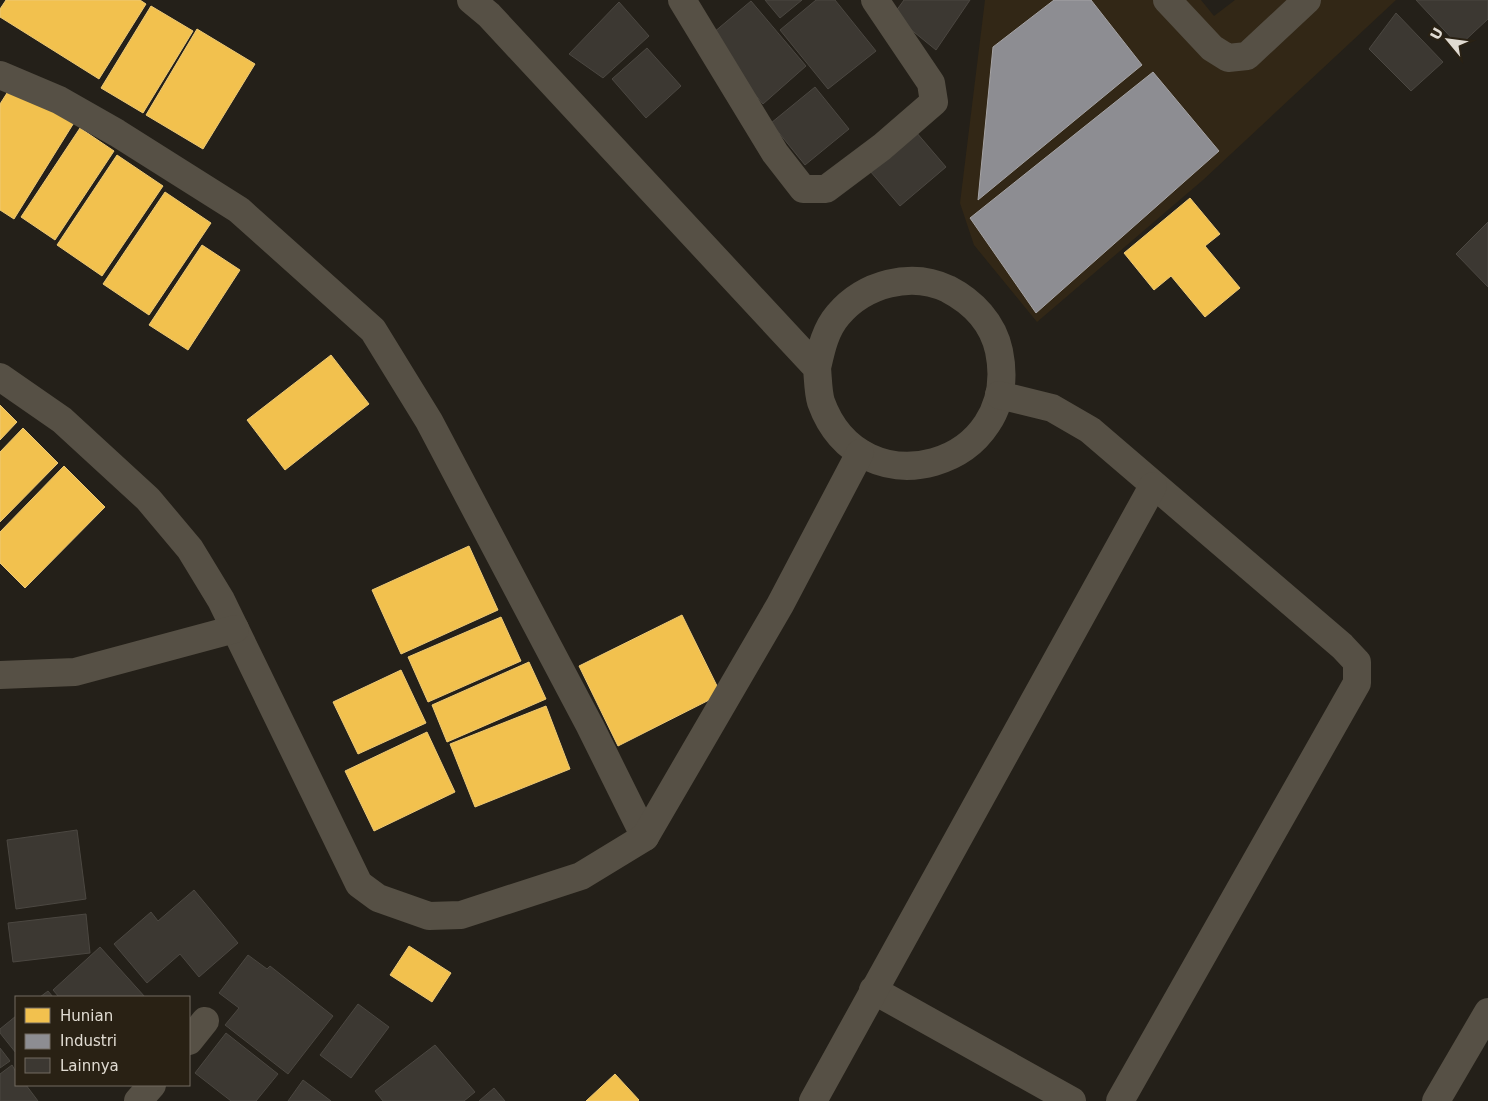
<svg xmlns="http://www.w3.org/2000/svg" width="1488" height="1101" viewBox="0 0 1488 1101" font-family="'DejaVu Sans',sans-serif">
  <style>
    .built { fill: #322716 }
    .homes { fill: #f2c14e; stroke: #edc976 }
    .industry { fill: #8d8d92; stroke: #a6a4a5 }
    .building { fill: #3c3832; stroke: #4b4741 }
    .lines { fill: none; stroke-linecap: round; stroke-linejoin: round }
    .minor { stroke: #565045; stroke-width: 28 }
  </style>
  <rect width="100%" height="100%" fill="#242019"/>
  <path class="built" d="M985 0H1201L1214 16 1235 0H1396L1203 180 1037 322 974 245 960 203Z"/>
  <g class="homes">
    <path d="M6 0H140L146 4 99 79 0 17V9Z"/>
    <path d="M151 6 193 31 143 113 101 88Z"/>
    <path d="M197 29 255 64 203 149 146 115Z"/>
    <path d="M14 82 75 121 14 219 0 210V104Z"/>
    <path d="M80 128 114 151 55 240 21 217Z"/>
    <path d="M117 155 163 186 102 276 57 245Z"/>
    <path d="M165 192 211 223 149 315 103 284Z"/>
    <path d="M1190 198 1220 234 1205 246 1240 288 1205 317 1171 276 1154 290 1124 253Z"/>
    <path d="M202 245 240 270 188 350 149 325Z"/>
    <path d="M331 355 369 404 285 470 247 420Z"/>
    <path d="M0 405 17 422 0 440Z"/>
    <path d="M23 428 58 463 0 522V452Z"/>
    <path d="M64 466 105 507 25 588 0 563V532Z"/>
    <path d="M469 546 498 610 401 654 372 590Z"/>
    <path d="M682 615 721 694 618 746 579 666Z"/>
    <path d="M501 617 521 661 428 702 408 657Z"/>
    <path d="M529 662 546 699 447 742 432 705Z"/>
    <path d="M401 670 426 723 358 754 333 702Z"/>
    <path d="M546 706 570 769 475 807 450 744Z"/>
    <path d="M427 732 455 792 374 831 345 771Z"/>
    <path d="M409 946 451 973 432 1002 390 975Z"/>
    <path d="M615 1074 639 1100 638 1101H586Z"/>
  </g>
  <g class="industry">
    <path d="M1054 0H1091L1142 65 978 200 993 47Z"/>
    <path d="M1153 72 1219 151 1036 313 970 218Z"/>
  </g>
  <g class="building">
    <path d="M765 0H802L780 18Z"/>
    <path d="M816 0H835L876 51 828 89 780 30Z"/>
    <path d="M904 0H970L936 50 893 15Z"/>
    <path d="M1416 0H1488V19L1459 46Z"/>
    <path d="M751 1 806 66 763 104 707 38Z"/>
    <path d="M619 2 649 36 603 78 569 54Z"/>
    <path d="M1396 13 1443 62 1411 91 1369 49Z"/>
    <path d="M647 48 681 86 646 118 612 79Z"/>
    <path d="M815 87 849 129 805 165 771 123Z"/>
    <path d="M910 125 946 167 900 206 864 164Z"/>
    <path d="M1488 222V287L1456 254Z"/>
    <path d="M77 830 86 899 16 909 7 840Z"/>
    <path d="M194 890 238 943 199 977 180 954 147 983 114 944 151 912 158 921Z"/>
    <path d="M86 914 90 953 13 962 8 923Z"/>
    <path d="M100 947 145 997H59L53 990Z"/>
    <path d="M248 955 267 969 270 966 333 1016 288 1074 225 1025 239 1008 219 993Z"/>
    <path d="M48 991 53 997H40Z"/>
    <path d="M358 1004 389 1027 351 1078 320 1055Z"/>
    <path d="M16 1016V1053L0 1033V1029Z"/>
    <path d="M226 1033 278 1074 256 1101H231L195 1073Z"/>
    <path d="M435 1045 475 1092 464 1101H383L375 1091Z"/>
    <path d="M0 1048 10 1061 0 1068Z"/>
    <path d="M12 1065 16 1072V1085H26L38 1101H0V1074Z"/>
    <path d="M303 1080 331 1101H288Z"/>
    <path d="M494 1088 505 1101H479Z"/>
  </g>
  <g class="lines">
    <g class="minor">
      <path d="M471 0 489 15 817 368C818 378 818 392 821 402 861 513 1023 468 999 351 993 323 973 302 948 289 911 271 864 284 838 315 825 330 821 350 817 368"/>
      <path d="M682 0 775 153 803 189H826L882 147 934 102 931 83 875 0"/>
      <path d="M1167 0 1212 48 1228 58 1247 56 1307 0"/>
      <path d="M0 75 59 100 117 133 239 210 373 330 429 421 590 726 645 837"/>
      <path d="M0 377 62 420 148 499 190 549 221 600 359 884 378 898 429 916 461 915 581 876 645 837 780 605 860 453"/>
      <path d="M999 395 1052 408 1090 430 1342 646 1357 662V683L1120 1101"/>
      <path d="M0 675 75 672 235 629"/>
      <path d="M873 990 1072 1101"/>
      <path d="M189 1041 205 1021"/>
      <path d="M138 1101 152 1085"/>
      <path d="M813 1101 1153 486"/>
      <path d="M1436 1101 1488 1012"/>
    </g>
  </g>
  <rect x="15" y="996" width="175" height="90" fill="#292114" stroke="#726b60"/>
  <rect x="25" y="1008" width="25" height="15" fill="#f2c14e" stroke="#726b60"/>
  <text x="60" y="1021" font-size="15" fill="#e0dbd2">Hunian</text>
  <rect x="25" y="1034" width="25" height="15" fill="#8d8d92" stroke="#726b60"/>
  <text x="60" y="1046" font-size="15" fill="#e0dbd2">Industri</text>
  <rect x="25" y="1058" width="25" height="15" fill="#3c3832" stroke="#726b60"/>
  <text x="60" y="1071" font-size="15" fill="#e0dbd2">Lainnya</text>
  <g transform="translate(1448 40) rotate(299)" stroke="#292114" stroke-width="4" paint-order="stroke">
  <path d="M0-4L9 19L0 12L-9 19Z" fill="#e0dbd2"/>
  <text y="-8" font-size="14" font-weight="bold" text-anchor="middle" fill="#e0dbd2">U</text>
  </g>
</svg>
